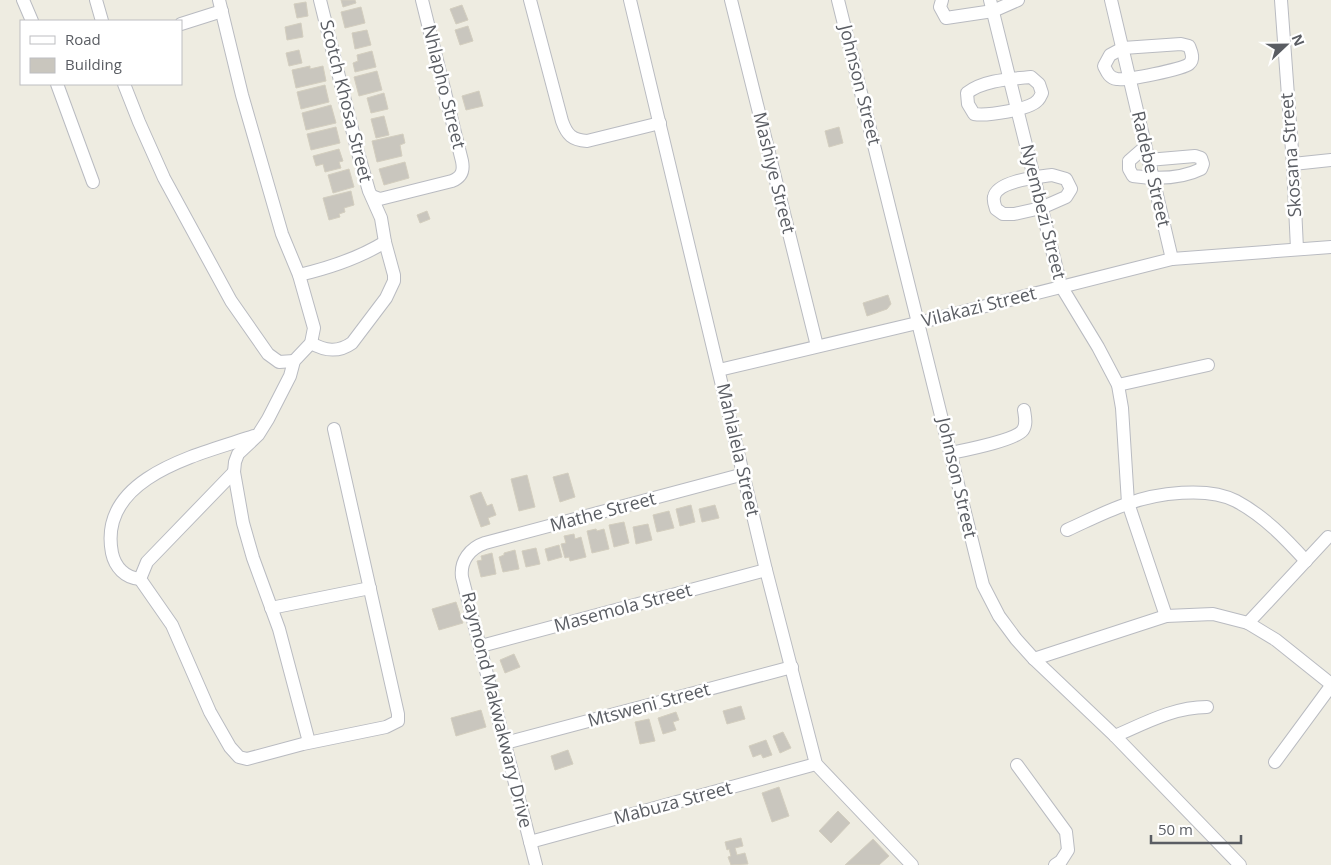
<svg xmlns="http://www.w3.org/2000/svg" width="1331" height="865" viewBox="0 0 1331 865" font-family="'Open Sans',sans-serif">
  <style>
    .building { fill: #c9c6be; stroke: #d3cebf }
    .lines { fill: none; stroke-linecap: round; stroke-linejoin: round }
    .minor-casing { stroke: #b9bbc1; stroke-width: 14 }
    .minor { stroke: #fff; stroke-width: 12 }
    .labels { text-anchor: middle; stroke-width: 5; stroke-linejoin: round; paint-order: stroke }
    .street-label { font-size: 18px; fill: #5a5d63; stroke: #fff }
  </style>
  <rect width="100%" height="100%" fill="#eeece1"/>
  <g class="building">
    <path d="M341 0H355L356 3 343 7Z"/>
    <path d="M306 2 308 16 297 18 294 4Z"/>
    <path d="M462 5 468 20 456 24 450 9Z"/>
    <path d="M361 7 365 23 345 28 341 12Z"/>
    <path d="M301 23 303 37 287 40 285 27Z"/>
    <path d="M468 26 473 41 460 45 455 30Z"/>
    <path d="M367 30 371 45 355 49 352 33Z"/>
    <path d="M299 50 302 63 289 66 286 53Z"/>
    <path d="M372 51 376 67 355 72 353 63 358 61 357 55Z"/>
    <path d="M310 66V69L323 66 326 81 296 88 292 70Z"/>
    <path d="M377 71 382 90 359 96 354 77Z"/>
    <path d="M325 85 329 102 301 109 297 92Z"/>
    <path d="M479 91 483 106 466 110 462 96Z"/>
    <path d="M384 93 388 109 371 113 367 98Z"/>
    <path d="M331 105 336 123 306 130 302 113Z"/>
    <path d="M384 116 389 135 376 138 371 119Z"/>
    <path d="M336 127 340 143 311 150 307 134Z"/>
    <path d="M839 127 843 143 829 147 825 131Z"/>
    <path d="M403 134 405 143 400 145 402 156 377 162 372 141Z"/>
    <path d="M339 149 343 161 339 162 341 168 325 172 323 164 316 166 313 156Z"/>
    <path d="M405 162 409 178 384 185 379 169Z"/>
    <path d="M349 169 354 187 333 193 328 175Z"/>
    <path d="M351 191 354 205 344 208 345 212 339 214 340 217 329 220 323 198Z"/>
    <path d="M427 211 430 219 420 223 417 215Z"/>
    <path d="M888 295 891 304 887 309 867 316 863 303Z"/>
    <path d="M568 473 575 497 560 502 553 477Z"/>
    <path d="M527 475 535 507 519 511 511 479Z"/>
    <path d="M481 492 487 506 492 504 496 515 488 518 490 524 481 527 470 496Z"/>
    <path d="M691 505 695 522 680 526 676 509Z"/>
    <path d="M715 505 719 518 702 522 699 509Z"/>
    <path d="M669 511 674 528 657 532 653 515Z"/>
    <path d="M624 522 629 543 614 547 609 525Z"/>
    <path d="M648 524 652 540 636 544 633 527Z"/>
    <path d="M596 529 597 531 604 529 609 549 592 553 587 531Z"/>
    <path d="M574 534 575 539 581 537 586 557 570 561 569 557 565 558 561 544 566 543 564 536Z"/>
    <path d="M559 545 562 557 548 561 545 549Z"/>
    <path d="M536 548 540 564 526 567 522 551Z"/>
    <path d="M515 550 519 569 503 572 499 557 504 555V553Z"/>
    <path d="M492 553 496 574 481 577 477 561 482 560 481 556Z"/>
    <path d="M456 602 463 623 439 630 432 609Z"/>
    <path d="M514 654 520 667 505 673 500 660Z"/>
    <path d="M741 706 745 719 727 724 723 711Z"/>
    <path d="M481 710 486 727 456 736 451 718Z"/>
    <path d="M676 712 679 720 673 722 676 730 663 734 658 718Z"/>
    <path d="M649 719 655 741 640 744 635 722Z"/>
    <path d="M783 732 791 748 780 753 773 736Z"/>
    <path d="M766 740 772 755 763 758 761 754 753 757 749 746Z"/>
    <path d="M568 750 573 764 555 770 551 756Z"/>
    <path d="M779 787 789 816 772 822 762 793Z"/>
    <path d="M838 811 850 823 831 843 819 831Z"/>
    <path d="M741 838 743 846 735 848 737 855 745 853 748 864 731 865 728 857 731 856 729 849 727 850 725 842Z"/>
    <path d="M873 839 889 856 879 865H845Z"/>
  </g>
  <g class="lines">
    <g class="minor-casing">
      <g id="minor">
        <path d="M23 0 32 21"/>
        <path d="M96 0 102 21"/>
        <path d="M219 0 242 95 282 234 299 275 314 328 311 343 294 361 290 376 268 419 258 435 238 454 235 462 234 472 243 523 253 558 279 629 309 742"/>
        <path d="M530 0 562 121C567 135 572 140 587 141L660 123"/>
        <path d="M630 0 766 570 816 764 912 865"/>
        <path d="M731 0 817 346"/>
        <path d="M838 0 983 585 999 616 1016 639 1034 659 1115 736 1240 865"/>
        <path d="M942 0 940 7 946 18 993 11 1018 0"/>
        <path d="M990 0 1061 286 1098 347 1118 385 1122 408 1128 503 1166 616"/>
        <path d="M1111 0 1172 259"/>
        <path d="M1281 0 1293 164 1297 249"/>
        <path d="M181 24 222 11"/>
        <path d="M1181 44 1189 46C1191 51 1195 59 1189 64 1183 69 1126 81 1117 79 1109 78 1107 72 1104 66L1110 55 1123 48Z"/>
        <path d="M1031 77 1039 84 1042 93C1041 95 1040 98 1038 100 1030 110 986 116 974 114L968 104 967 93C983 80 1010 79 1031 77Z"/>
        <path d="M57 84 93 182"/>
        <path d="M124 84 139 122 164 178 231 301 268 354 279 362 294 361"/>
        <path d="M1145 147 1129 161V169L1133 176C1155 179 1181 179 1201 169L1203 164 1201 158 1195 156 1148 160"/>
        <path d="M1293 164 1331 160"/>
        <path d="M1052 175 1066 179 1071 189 1066 197 1041 208 1014 214H1003L996 209C995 206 993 201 994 197 997 181 1038 177 1052 175Z"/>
        <path d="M372 196 380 199 452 181C462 177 464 171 462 161L422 0"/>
        <path d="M299 275C329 268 359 258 385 242"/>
        <path d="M311 343C325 351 338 353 352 343L386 298 394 281V275L385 242 381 218 369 191 357 149 320 0"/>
        <path d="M719 370 934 319 1172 259 1331 247"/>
        <path d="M1118 385 1208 365"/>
        <path d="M951 453C965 450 1016 440 1023 430 1027 424 1025 417 1024 410"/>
        <path d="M234 472 147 562 140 579 172 625 210 712 230 747 239 757 247 759 303 744 386 727 398 721V714L334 429"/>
        <path d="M1067 530C1087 521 1106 511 1127 504 1156 493 1208 486 1236 501 1264 516 1285 538 1306 561"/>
        <path d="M140 579C125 578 115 567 112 553 97 476 201 454 254 436"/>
        <path d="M271 608 370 588"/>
        <path d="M1248 623 1328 537"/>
        <path d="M481 646 766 570"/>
        <path d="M1034 659 1166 616 1213 614 1248 623 1276 640 1331 684"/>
        <path d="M1115 736C1145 723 1174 707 1207 707"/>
        <path d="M505 743 792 667"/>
        <path d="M1275 762 1331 686"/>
        <path d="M1017 765 1066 832 1068 850 1061 861 1055 865"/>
        <path d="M530 842 816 764"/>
        <path d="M536 865 462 577C460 561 470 548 485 543L744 474"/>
      </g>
    </g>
    <use href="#minor" class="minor"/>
  </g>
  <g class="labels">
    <g class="street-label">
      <text transform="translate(860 85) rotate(76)" y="6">Johnson Street</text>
      <text transform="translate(444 87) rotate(76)" y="6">Nhlapho Street</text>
      <text transform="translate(346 101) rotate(76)" y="6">Scotch Khosa Street</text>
      <text transform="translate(1291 155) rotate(-94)" y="6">Skosana Street</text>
      <text transform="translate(1151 169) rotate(77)" y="6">Radebe Street</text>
      <text transform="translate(774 173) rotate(76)" y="6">Mashiye Street</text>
      <text transform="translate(1043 212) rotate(76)" y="6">Nyembezi Street</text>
      <text transform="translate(979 307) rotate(-14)" y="6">Vilakazi Street</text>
      <text transform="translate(738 450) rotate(77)" y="6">Mahlalela Street</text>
      <text transform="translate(957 478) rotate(77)" y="6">Johnson Street</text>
      <text transform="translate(603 512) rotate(-15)" y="6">Mathe Street</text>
      <text transform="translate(623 608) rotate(-15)" y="6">Masemola Street</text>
      <text transform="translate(649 705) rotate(-15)" y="6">Mtsweni Street</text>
      <text transform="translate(497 710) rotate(76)" y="6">Raymond Makwakwary Drive</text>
      <text transform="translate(673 803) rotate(-15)" y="6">Mabuza Street</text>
    </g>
  </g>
  <rect x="20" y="20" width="162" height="65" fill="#ffffff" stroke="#bdbec1"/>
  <rect x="30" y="36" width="25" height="8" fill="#ffffff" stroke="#bdbec1"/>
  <text x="65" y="45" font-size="15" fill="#5a5d63">Road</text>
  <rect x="30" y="58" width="25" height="15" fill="#c9c6be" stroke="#bdbec1"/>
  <text x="65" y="70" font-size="15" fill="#5a5d63">Building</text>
  <g transform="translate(1286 45) rotate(68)" stroke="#ffffff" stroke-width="4" paint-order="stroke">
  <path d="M0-4L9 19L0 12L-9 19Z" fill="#5a5d63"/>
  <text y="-8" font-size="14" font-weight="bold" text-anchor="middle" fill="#5a5d63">N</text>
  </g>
  <path d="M1151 835v8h90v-8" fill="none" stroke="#5a5d63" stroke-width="2.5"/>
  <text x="1158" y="835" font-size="15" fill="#5a5d63" stroke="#ffffff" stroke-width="4" paint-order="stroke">50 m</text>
</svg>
